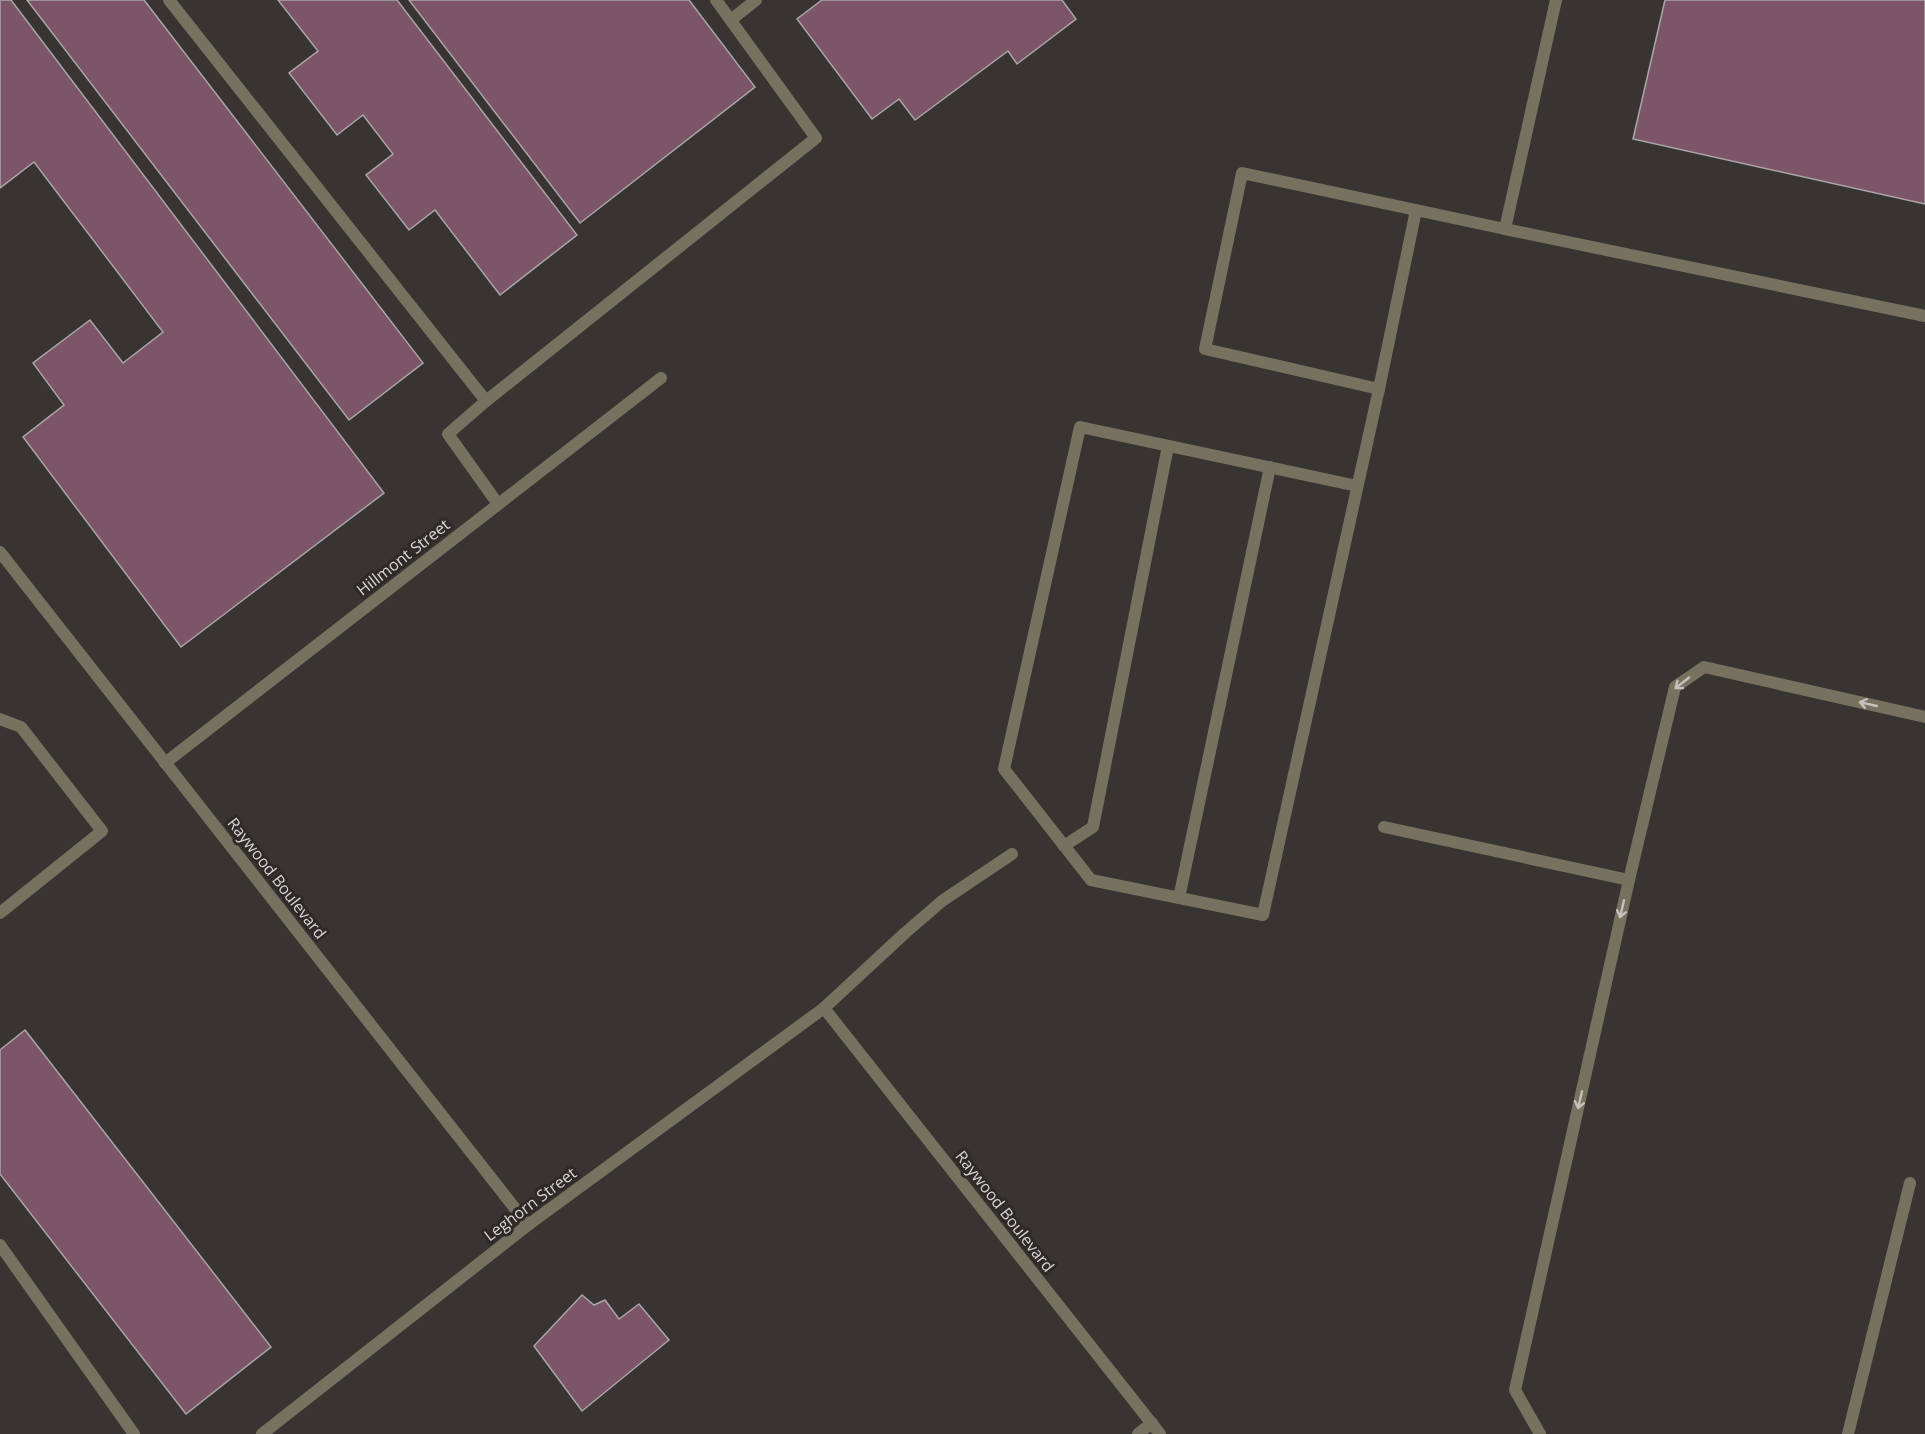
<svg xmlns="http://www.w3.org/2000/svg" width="1925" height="1434" viewBox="0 0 1925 1434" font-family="'Open Sans',sans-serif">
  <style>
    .building { fill: #7c5569; stroke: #aaa5a8; stroke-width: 1.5 }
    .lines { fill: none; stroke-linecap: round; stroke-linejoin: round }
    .lane { stroke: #777160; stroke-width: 12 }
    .street { stroke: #777160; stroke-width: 12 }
    .oneway { stroke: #c4c1bc }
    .labels { text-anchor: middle; stroke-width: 6; stroke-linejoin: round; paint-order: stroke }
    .street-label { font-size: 16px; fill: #d7d5d3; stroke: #2e2a28 }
  </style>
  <rect width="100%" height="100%" fill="#383432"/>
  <g class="building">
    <path d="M0 0H11L384 493 181 647 23 437 64 405 33 363 90 320 123 363 163 332 34 162 0 188Z"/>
    <path d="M27 0H144L423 363 349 420Z"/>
    <path d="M278 0H397L577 235 500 295 435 210 409 230 366 175 393 154 363 115 337 135 289 73 318 51Z"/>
    <path d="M409 0H689L755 87 580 223Z"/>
    <path d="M822 0H1062L1076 19 1017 64 1008 51 915 120 899 99 872 119 797 19Z"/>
    <path d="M1665 0H1925V204L1633 139Z"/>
    <path d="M25 1030 271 1347 186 1414 0 1174V1050Z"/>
    <path d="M582 1295 594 1305 605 1300 619 1319 639 1304 669 1340 582 1411 534 1346Z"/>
  </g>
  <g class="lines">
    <g class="lane">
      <path d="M169 0 486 401 448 434 498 504"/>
      <path d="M1556 0 1505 229 1925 316"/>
      <path d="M732 19 756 0"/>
      <path d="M1416 210 1379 389 1205 349 1242 173 1505 229"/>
      <path d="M486 401 816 138 716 0"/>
      <path d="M1357 486 1080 427 1004 769 1091 880 1263 915 1379 389"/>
      <path d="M0 719 21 727 102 831 0 913"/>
      <path d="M1384 827 1629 880"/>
      <path d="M1064 846 1093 827 1168 446"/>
      <path d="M1179 898 1270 467"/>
      <path d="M824 1008 905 933 942 901 1012 854"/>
      <path d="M0 1245 134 1434"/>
      <path d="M1540 1434 1515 1390 1629 880 1675 687 1704 667 1925 717"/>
      <path d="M1848 1434 1910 1183"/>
    </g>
    <g class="street">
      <path d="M0 552 528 1225"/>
      <path d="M165 763 661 378"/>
      <path d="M262 1434 528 1225 824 1008 1160 1434"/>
      <path d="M1138 1434 1152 1423"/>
    </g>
  </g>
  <defs><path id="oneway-shaft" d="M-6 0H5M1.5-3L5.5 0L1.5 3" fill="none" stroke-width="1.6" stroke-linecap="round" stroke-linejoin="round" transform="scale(1.5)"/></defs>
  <g class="oneway">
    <use href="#oneway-shaft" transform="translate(1682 683) rotate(142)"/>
    <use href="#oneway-shaft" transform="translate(1868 704) rotate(-167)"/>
    <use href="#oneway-shaft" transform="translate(1622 909) rotate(103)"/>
    <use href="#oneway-shaft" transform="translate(1580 1100) rotate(103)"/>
  </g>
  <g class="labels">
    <g class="street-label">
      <text transform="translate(403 557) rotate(-38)" y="6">Hillmont Street</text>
      <text transform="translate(277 878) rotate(52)" y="6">Raywood Boulevard</text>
      <text transform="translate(530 1204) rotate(-37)" y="6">Leghorn Street</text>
      <text transform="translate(1005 1211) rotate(52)" y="6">Raywood Boulevard</text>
    </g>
  </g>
</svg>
